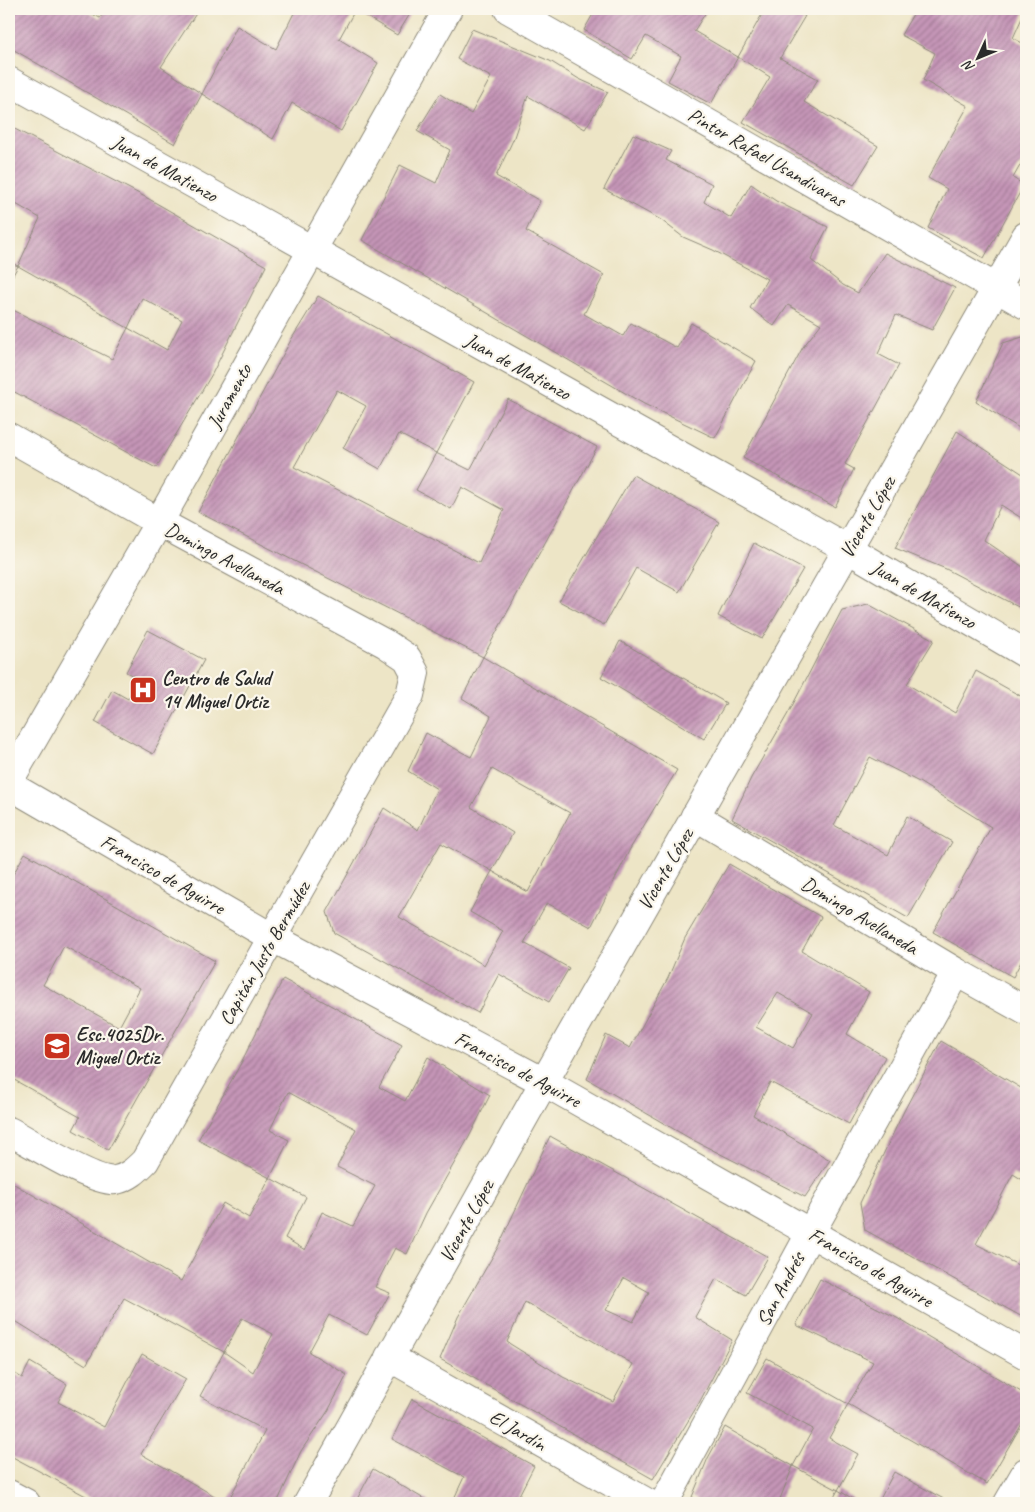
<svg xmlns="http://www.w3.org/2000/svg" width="1035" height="1512" viewBox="0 0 1035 1512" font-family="Caveat,sans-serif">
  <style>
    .building { fill: url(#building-hatch); fill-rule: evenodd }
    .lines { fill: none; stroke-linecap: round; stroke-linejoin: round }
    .minor-casing { stroke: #8c8878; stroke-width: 30 }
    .minor { stroke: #fff; stroke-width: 28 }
    .labels { text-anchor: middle; stroke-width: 4.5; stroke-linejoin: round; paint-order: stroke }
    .street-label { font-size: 20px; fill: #2b2b2b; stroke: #fbf7ec }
    .poi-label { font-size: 20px; font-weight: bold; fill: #2b2b2b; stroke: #fbf7ec; text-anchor: start }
  </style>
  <defs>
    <pattern id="building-hatch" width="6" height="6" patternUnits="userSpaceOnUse" patternTransform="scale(1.25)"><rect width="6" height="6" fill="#c595b7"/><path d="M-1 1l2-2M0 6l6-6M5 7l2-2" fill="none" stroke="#a07a95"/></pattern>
  </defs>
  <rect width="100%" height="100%" fill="#fbf7ec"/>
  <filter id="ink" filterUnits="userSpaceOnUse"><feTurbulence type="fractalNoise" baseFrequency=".02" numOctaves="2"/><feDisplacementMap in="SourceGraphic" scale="10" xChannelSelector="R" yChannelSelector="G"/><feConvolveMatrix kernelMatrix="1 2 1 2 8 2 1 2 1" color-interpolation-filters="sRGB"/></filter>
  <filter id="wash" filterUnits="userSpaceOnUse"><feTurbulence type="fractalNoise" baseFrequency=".0096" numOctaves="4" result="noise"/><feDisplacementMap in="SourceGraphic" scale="20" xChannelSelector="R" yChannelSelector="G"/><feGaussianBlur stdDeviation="1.12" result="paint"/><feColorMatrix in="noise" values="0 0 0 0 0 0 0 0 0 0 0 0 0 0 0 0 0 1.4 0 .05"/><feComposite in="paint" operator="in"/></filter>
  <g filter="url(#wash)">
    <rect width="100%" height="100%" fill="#ede5c6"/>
    <g id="blocks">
      <g class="building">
        <path d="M9 9H82L100 18 106 9H199L161 67 202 94 175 144 9 47Z"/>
        <path d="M287 9H413L397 35 355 10 339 39 378 63 341 131 292 103 273 139 202 94 237 26 276 49 294 13Z"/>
        <path d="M596 9H708L694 31 738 57 711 104 668 81 681 56 646 36 632 59 584 30Z"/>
        <path d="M765 9H791L805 16 780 58 818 79 804 102 878 146 854 185 743 122 770 77 738 57Z"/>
        <path d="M916 9H1026L1013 38 1026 45V155L1013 178 1024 185 984 258 928 228 947 189 928 178 968 106 923 80 935 53 901 35Z"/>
        <path d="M472 29 550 61 579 79 608 92 585 129 528 96 513 140 496 176 540 201 526 231 604 275 584 314 623 336 631 323 677 348 691 323 756 361 715 438 644 404 362 240 400 165 436 183 450 150 417 131 440 94 471 114 491 77 457 59Z"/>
        <path d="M9 126 149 199 266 266 212 374 156 468 9 389V308L112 359 128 328 167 350 182 320 142 298 128 328 18 266 40 218 9 200Z"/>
        <path d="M633 134 671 151 666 160 712 184 704 202 731 218 751 184 776 201 828 227 811 260 843 285 858 293 885 253 955 288 932 330 896 315 878 354 899 365 845 464 854 469 835 507 743 458 803 347 821 324 788 305 774 326 750 308 767 279 713 250 683 237 661 220 604 189Z"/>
        <path d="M9 262 18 266 9 282Z"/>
        <path d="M318 296 474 382 436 453 399 434 380 469 343 448 366 406 337 390 294 467 479 563 504 510 462 487 451 509 416 490 436 453 470 470 508 399 597 447 483 657 677 770 630 849 591 927 547 903 524 943 569 968 549 1002 499 974 478 1013 334 933 327 912 384 808 418 830 437 789 408 771 426 733 471 757 491 716 462 698 483 657 198 512 291 340ZM492 769 570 813 528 892 492 871 513 833 471 807ZM441 843 492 871 470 912 503 931 484 965 399 917Z"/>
        <path d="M1026 336V432L976 402 1003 343Z"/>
        <path d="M957 431 1026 476V521L1001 505 984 540 1026 569V611L946 569 895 548Z"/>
        <path d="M633 475 719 522 679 592 636 568 604 625 559 601Z"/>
        <path d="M754 543 803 569 762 639 718 616Z"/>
        <path d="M868 604 934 640 907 684 955 713 976 671 1026 699V952L1013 977 933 932 991 827 919 782 870 757 834 825 888 855 907 816 952 842 908 918 732 819 751 778 790 710 842 610Z"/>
        <path d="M148 630 204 660 153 754 95 722 112 690 128 699 139 679 126 672Z"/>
        <path d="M620 641 726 703 704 739 601 677Z"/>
        <path d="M25 853 215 961 108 1150 73 1130 80 1117 9 1077V882ZM64 946 140 988 119 1027 43 985Z"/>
        <path d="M729 864 821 917 802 951 869 992 847 1034 885 1057 849 1124 770 1082 753 1115 830 1160 805 1197 691 1139 587 1079 606 1035 630 1048 668 978 685 938ZM778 993 813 1013 793 1048 756 1027Z"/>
        <path d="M283 979 402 1045 379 1087 405 1101 428 1057 490 1095 469 1137 426 1213 407 1254 395 1248 375 1287 390 1293 367 1335 329 1315 309 1352 347 1375 328 1411 301 1451 277 1503H99L9 1455V1370L22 1378 30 1362 67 1384 58 1402 104 1427 142 1354 186 1379 141 1454 227 1503 265 1431 200 1396 224 1352 124 1298 86 1365 9 1317V1181L181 1281 223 1203 249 1218 270 1178 306 1197 285 1238 305 1250 322 1212 353 1226 375 1186 337 1167 356 1129 288 1092 270 1130 289 1140 270 1178 198 1140 240 1065ZM242 1318 273 1334 253 1372 224 1352Z"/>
        <path d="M941 1041 1026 1091V1182L1013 1174 976 1244 1018 1265 1026 1249V1319L865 1230 860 1203 904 1111Z"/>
        <path d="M550 1136 768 1257 746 1295 716 1279 695 1317 732 1340 699 1403 653 1479 440 1359 458 1317 498 1247ZM624 1278 649 1292 633 1322 606 1310ZM525 1302 633 1364 613 1401 563 1377 507 1342Z"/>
        <path d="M820 1279 897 1318 1026 1395V1417L987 1484 848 1404 873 1362 796 1325Z"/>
        <path d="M767 1358 848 1404 829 1438 858 1454 838 1490 793 1466 813 1429 747 1393Z"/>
        <path d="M412 1399 534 1466 515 1503H452L464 1477 392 1439Z"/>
        <path d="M725 1427 793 1466 780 1499 787 1503H702L692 1497 708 1458Z"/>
        <path d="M373 1469 431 1503H355Z"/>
        <path d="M894 1472 951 1503H878Z"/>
        <path d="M838 1490 860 1503H831Z"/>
      </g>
    </g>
  </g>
  <g filter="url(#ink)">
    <use href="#blocks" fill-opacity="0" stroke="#8c8878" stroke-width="1"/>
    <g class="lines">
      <g class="minor-casing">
        <g id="minor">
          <path d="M508 9 1026 305"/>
          <path d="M9 81 848 549 1026 654"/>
          <path d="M9 437 159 522 386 644 407 658 415 673 410 695 145 1161C136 1170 129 1177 116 1180 96 1184 30 1142 9 1131"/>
          <path d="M9 781 159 522 448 9"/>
          <path d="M9 785 273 938 544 1082 1026 1355"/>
          <path d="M695 816 956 972 1026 1011"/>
          <path d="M389 1357 648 1503"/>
          <path d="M9 1494 26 1503"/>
          <path d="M308 1503 544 1082 1026 236"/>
          <path d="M664 1503 811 1232 956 972"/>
          <path d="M1008 1503 1026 1472"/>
        </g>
      </g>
      <use href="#minor" class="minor"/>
    </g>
  </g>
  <defs>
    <g id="hospital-square" transform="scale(1.4375)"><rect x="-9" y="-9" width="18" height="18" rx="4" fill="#c8321e" stroke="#fbf7ec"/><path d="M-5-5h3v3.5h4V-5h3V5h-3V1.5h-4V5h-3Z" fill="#fff"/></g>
    <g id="school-square" transform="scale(1.4375)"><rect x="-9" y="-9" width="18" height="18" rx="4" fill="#c8321e" stroke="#fbf7ec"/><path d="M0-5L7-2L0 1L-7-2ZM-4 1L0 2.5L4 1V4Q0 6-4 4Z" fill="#fff"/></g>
  </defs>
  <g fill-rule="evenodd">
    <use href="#hospital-square" x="143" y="690"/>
    <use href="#school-square" x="57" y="1046"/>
  </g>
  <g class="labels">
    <g class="street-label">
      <text transform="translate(767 157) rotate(30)" y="7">Pintor Rafael Usandivaras</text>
      <text transform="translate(165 168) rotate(29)" y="7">Juan de Matienzo</text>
      <text transform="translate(518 366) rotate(29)" y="7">Juan de Matienzo</text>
      <text transform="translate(229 396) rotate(-61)" y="7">Juramento</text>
      <text transform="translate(867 517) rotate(-60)" y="7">Vicente López</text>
      <text transform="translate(225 558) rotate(28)" y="7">Domingo Avellaneda</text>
      <text transform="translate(924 594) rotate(30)" y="7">Juan de Matienzo</text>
      <text transform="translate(665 869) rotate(-60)" y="7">Vicente López</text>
      <text transform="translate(163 874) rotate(30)" y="7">Francisco de Aguirre</text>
      <text transform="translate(860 915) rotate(31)" y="7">Domingo Avellaneda</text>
      <text transform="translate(264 953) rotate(-60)" y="7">Capitán Justo Bermúdez</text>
      <text transform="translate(518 1069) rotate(28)" y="7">Francisco de Aguirre</text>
      <text transform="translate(466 1221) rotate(-61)" y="7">Vicente López</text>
      <text transform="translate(871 1267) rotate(30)" y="7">Francisco de Aguirre</text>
      <text transform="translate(780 1289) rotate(-62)" y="7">San Andrés</text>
      <text transform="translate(518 1430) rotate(30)" y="7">El Jardín</text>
    </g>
    <g class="poi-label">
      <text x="162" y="685">Centro de Salud<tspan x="162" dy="23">14 Miguel Ortiz</tspan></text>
      <text x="76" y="1041">Esc.4025Dr.<tspan x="76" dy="23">Miguel Ortiz</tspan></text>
    </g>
  </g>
  <rect width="1035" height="1512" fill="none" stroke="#fbf7ec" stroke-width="30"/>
  <g transform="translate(978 58) rotate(226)" stroke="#fbf7ec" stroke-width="4" paint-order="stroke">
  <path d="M0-4L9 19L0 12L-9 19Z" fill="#2b2b2b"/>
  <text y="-8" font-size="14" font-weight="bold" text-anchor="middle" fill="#2b2b2b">N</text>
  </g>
</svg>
